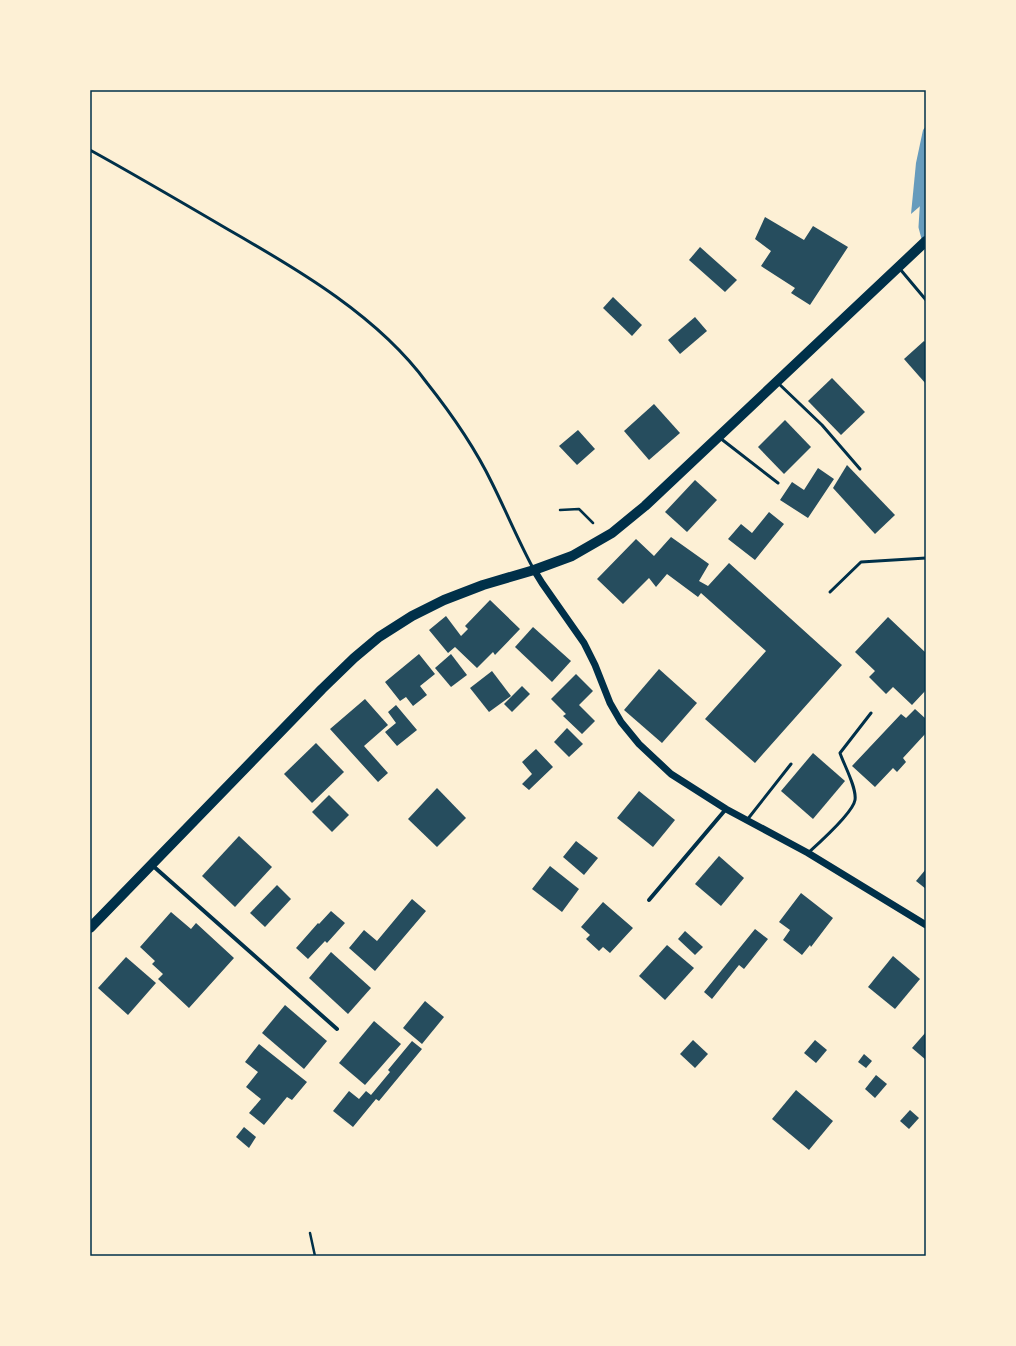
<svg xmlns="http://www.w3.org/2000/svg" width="1016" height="1346" viewBox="0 0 1016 1346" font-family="Bitter,serif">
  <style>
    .water { fill: #669bbc }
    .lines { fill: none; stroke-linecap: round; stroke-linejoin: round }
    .stream { stroke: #669bbc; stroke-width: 7 }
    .building { fill: #264d5e }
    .path { stroke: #003049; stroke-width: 2.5 }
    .service { stroke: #003049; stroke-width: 3 }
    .minor { stroke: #003049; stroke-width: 4 }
    .tertiary { stroke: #003049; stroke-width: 7 }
    .primary { stroke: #003049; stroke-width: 10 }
    .neatline { fill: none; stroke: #003049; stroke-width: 1.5 }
  </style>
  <rect width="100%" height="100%" fill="#fdf0d5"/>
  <path class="water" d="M926 126V201L911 214 916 163 923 130Z"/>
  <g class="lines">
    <path class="stream" d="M924 195 922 227 926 242"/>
  </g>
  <g class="building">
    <path d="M765 217 804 240 813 226 848 247 810 305 791 293 795 288 761 266 771 251 755 239Z"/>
    <path d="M700 247 737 280 725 292 689 260Z"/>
    <path d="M613 297 642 325 632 336 603 308Z"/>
    <path d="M695 317 707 331 680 354 668 340Z"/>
    <path d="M924 341 926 343V384L904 359Z"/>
    <path d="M832 378 865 412 841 435 808 401Z"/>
    <path d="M654 404 680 433 649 460 624 431Z"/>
    <path d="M785 420 811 447 784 474 758 447Z"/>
    <path d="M578 430 595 449 577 465 559 446Z"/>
    <path d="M847 465 895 515 875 534 833 488Z"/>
    <path d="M818 468 834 479 808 518 780 500 792 482 804 490Z"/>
    <path d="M695 480 717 500 687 532 665 512Z"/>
    <path d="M769 512 784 524 755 560 728 539 741 524 752 533Z"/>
    <path d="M671 537 709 564 699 581 708 586 729 563 842 665 755 763 705 719 766 651 701 593 698 597 667 574 656 587 649 578 623 604 597 579 636 539 654 556Z"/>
    <path d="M490 600 520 629 495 655 493 652 477 668 455 647 448 653 429 630 446 616 461 636 468 629 465 626Z"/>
    <path d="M888 617 926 653V690L912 705 893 687 886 694 869 677 875 671 855 652Z"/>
    <path d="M533 627 571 661 552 682 515 647Z"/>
    <path d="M419 654 435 674 420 686 427 695 413 706 406 697 400 701 385 682Z"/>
    <path d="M451 654 467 675 451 687 435 668Z"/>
    <path d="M659 669 697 703 662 743 624 710Z"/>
    <path d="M492 671 511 696 489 712 470 688Z"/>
    <path d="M576 674 593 691 579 705 595 721 582 734 563 716 566 714 551 699Z"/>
    <path d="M522 686 530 694 512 712 504 704Z"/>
    <path d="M365 699 388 725 364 746 388 773 378 782 330 729Z"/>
    <path d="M396 705 417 730 397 746 385 732 396 723 388 712Z"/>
    <path d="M915 709 926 719V733L903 758 906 762 897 772 893 768 875 787 852 766 901 714 906 718Z"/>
    <path d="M567 728 583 744 569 757 554 742Z"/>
    <path d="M316 743 344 772 312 803 284 774Z"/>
    <path d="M536 749 553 767 529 790 522 784 532 774 522 762Z"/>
    <path d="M813 753 845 781 813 819 781 791Z"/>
    <path d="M437 788 466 818 437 847 408 819Z"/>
    <path d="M639 791 675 820 653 847 617 818Z"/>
    <path d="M329 795 349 815 332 832 312 812Z"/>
    <path d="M239 836 272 867 235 907 202 876Z"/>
    <path d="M576 841 598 858 584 875 563 857Z"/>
    <path d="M719 856 744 878 721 906 695 884Z"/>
    <path d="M550 866 579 889 562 912 532 889Z"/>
    <path d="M926 869V889L916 881Z"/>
    <path d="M277 885 291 899 265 927 250 913Z"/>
    <path d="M801 893 833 918 811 947 810 945 802 955 783 940 790 930 779 922Z"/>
    <path d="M412 899 426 911 375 971 349 948 364 930 377 941Z"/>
    <path d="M603 902 633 928 610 953 603 947 599 951 586 939 590 935 581 927Z"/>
    <path d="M331 911 345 923 327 943 325 941 308 959 296 948 318 923 319 924Z"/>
    <path d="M171 912 191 929 196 923 234 958 189 1008 158 979 163 974 152 964 155 961 140 947Z"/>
    <path d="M755 929 768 939 744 969 739 965 712 999 704 992Z"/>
    <path d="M685 931 703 947 695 955 678 939Z"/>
    <path d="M667 945 694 968 665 1000 639 976Z"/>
    <path d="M331 952 371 988 348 1014 309 978Z"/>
    <path d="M893 956 920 979 895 1009 868 987Z"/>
    <path d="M126 957 156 983 128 1015 98 988Z"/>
    <path d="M425 1001 444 1017 422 1044 403 1028Z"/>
    <path d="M285 1005 327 1041 304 1069 262 1033Z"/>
    <path d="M374 1021 401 1044 365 1085 339 1063Z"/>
    <path d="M926 1032V1060L912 1048Z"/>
    <path d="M693 1040 708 1054 695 1068 680 1054Z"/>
    <path d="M815 1040 827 1050 816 1063 804 1053Z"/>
    <path d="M412 1041 422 1049 379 1101 376 1099 353 1127 333 1111 349 1091 359 1099 366 1091 371 1095 390 1072 388 1070Z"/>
    <path d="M259 1044 307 1082 292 1100 287 1097 264 1125 249 1113 261 1099 246 1087 258 1072 245 1062Z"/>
    <path d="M864 1054 872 1061 866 1068 858 1062Z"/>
    <path d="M876 1075 887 1084 875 1098 865 1089Z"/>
    <path d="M796 1090 833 1121 809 1150 772 1119Z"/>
    <path d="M910 1110 919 1118 909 1129 900 1121Z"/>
    <path d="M244 1127 256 1137 249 1148 236 1137Z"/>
  </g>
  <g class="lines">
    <g class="path">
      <path d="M560 510 579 509 593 523"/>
      <path d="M310 1233 315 1256"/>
    </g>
    <g class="service">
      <path d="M90 150C137 176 183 203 229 230 299 270 379 317 427 383 450 412 476 450 492 483 506 511 518 540 533 568"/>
      <path d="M900 269 926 300"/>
      <path d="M778 383 822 425 860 469"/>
      <path d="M720 438 778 483"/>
      <path d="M830 592 861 562 926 558"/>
      <path d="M747 820 791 764"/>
      <path d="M808 853C819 843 853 813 855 800 857 788 844 765 840 753L871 713"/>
    </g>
    <g class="minor">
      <path d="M152 865 337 1029"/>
      <path d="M649 900 726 809"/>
    </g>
    <path class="tertiary" d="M534 570 542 583 584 643 595 665 610 703 621 722 639 744 671 774 726 809 808 853 926 925"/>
    <path class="primary" d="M90 928 322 689 354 658 379 637 412 616 444 600 483 585 534 570 572 556 612 533 645 506 926 241"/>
  </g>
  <rect width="1016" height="1346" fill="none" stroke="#fdf0d5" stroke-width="182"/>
  <rect x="91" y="91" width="834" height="1164" class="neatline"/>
</svg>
